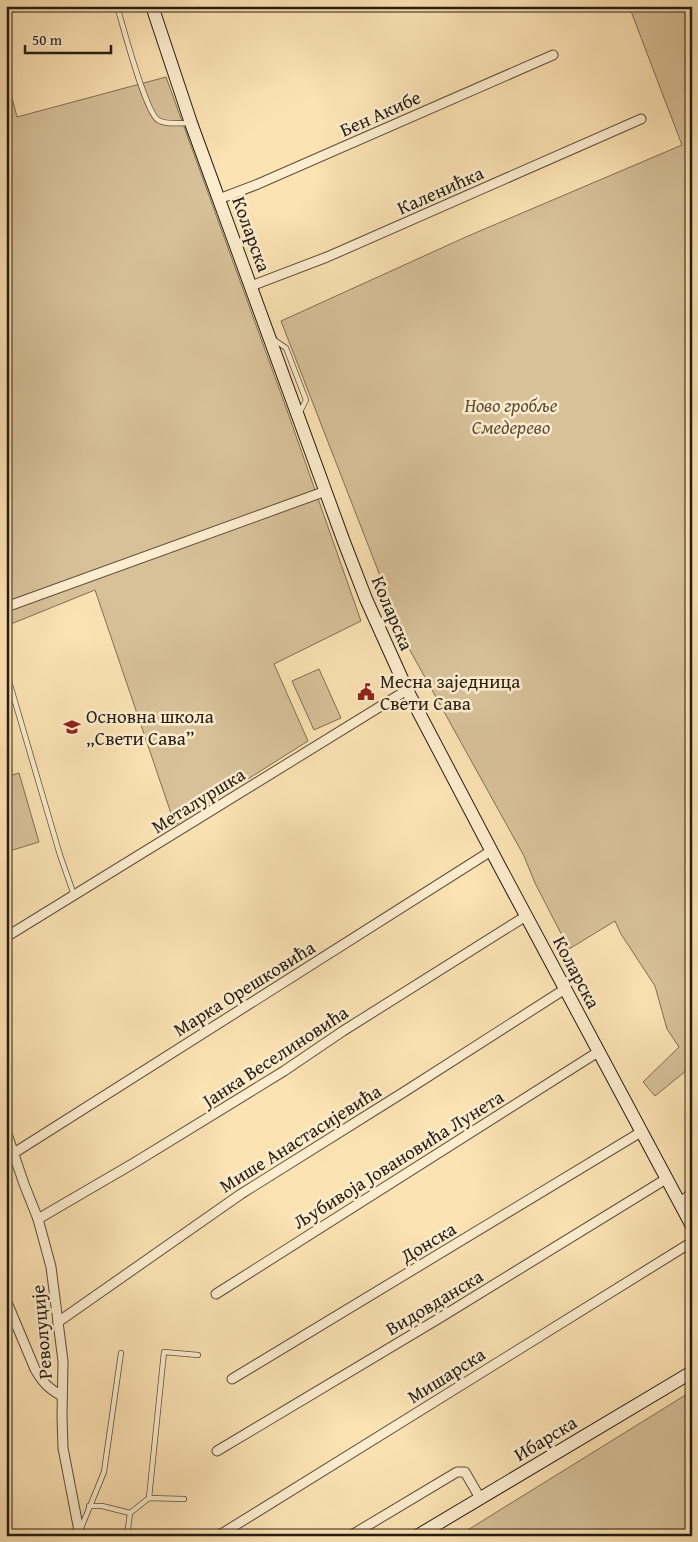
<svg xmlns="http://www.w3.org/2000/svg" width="698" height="1542" viewBox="0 0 698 1542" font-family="'Gentium Book Plus',serif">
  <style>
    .green { fill: #d8c199; stroke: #7f6f56 }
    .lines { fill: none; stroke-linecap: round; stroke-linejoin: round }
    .lane-casing { stroke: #5c4e3b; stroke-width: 6 }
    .street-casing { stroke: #5c4e3b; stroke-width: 11 }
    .secondary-casing { stroke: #261d13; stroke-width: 14 }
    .lane { stroke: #fdedce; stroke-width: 4.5 }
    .street { stroke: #fdedce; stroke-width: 9 }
    .secondary { stroke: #fdedce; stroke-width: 12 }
    .labels { text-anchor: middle; stroke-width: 5; stroke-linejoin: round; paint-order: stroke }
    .street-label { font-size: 19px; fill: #261d13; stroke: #fdedce }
    .park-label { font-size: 19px; font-style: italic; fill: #5b4e3b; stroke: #fdedce }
    .poi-label { font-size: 19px; fill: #261d13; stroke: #fdedce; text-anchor: start }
  </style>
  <rect width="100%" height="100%" fill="#fce3b4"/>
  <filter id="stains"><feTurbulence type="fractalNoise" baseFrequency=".004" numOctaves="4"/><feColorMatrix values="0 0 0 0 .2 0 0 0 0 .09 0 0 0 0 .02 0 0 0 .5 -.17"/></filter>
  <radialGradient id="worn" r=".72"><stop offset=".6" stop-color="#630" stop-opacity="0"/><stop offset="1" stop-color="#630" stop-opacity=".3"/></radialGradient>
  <g class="green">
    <path d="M629 6H692V1066L655 1096 643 1082 679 1047 667 1029 655 986 621 934 615 921 569 949 535 883 524 856 407 645 281 321 468 236 682 145Z"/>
    <path d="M6 75 17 117 166 77 288 413 361 621 274 664 308 741 175 825 95 590 6 626Z"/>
    <path d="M319 669 341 718 314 730 292 681Z"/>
    <path d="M19 773 39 842 6 852V777Z"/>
    <path d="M692 1391V1536H458Z"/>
  </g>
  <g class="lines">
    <g class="lane-casing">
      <g id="lane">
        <path d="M117 6C123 26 145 111 158 120 166 125 180 123 189 123"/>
        <path d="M273 339 286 348 306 400 300 412"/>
        <path d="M6 671 60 855 74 895"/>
        <path d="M149 1498 164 1352 198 1355"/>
        <path d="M89 1506H102L130 1513 127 1536"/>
        <path d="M130 1513 149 1498 184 1499"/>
        <path d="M81 1528 104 1472 121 1353"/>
      </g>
    </g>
    <g class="street-casing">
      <g id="street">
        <path d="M219 199 258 184 553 55"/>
        <path d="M251 286 327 257 641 119"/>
        <path d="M6 607 326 491"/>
        <path d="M6 937 407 690"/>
        <path d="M6 1131 24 1184 38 1219 51 1267 63 1361 62 1416 63 1448 80 1536"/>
        <path d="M14 1153 491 851"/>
        <path d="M679 1203 692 1193"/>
        <path d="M38 1219 134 1163 284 1071 343 1031 526 916"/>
        <path d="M216 1294 598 1052"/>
        <path d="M6 1300 35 1369C43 1383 48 1388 62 1396"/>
        <path d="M58 1322 241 1194 404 1092 565 989"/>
        <path d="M232 1379 641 1132"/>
        <path d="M217 1451 438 1319 666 1179"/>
        <path d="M218 1536 692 1242"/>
        <path d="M350 1536 457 1472H465L480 1498"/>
      </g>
    </g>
    <g class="secondary-casing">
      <g id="secondary">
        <path d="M152 6 191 123 344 542 366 599 407 690 501 869 692 1226"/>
        <path d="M417 1536 692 1372"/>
      </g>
    </g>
    <use href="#lane" class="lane"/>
    <use href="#street" class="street"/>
    <use href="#secondary" class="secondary"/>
  </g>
  <defs>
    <g id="civic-bare" transform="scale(1.35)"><path d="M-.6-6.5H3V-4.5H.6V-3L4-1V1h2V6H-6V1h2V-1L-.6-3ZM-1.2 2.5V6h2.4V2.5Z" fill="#8f2418" stroke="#fdedce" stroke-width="2.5" paint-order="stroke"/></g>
    <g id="school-bare" transform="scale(1.35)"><path d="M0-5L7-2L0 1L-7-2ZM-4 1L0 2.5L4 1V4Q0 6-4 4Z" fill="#8f2418" stroke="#fdedce" stroke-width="2.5" paint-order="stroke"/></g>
  </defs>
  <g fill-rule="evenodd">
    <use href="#civic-bare" x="366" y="692"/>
    <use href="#school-bare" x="72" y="727"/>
  </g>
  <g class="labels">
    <g class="street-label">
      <text transform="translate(380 113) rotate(-24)" y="7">Бен Акибе</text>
      <text transform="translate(440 190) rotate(-24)" y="7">Каленићка</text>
      <text transform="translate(252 234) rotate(70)" y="7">Коларска</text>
      <text transform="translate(393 613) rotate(67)" y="7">Коларска</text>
      <text transform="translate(198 800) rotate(-32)" y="7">Металуршка</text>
      <text transform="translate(577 972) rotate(62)" y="7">Коларска</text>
      <text transform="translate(244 988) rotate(-32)" y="7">Марка Орешковића</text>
      <text transform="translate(275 1056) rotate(-33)" y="7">Јанка Веселиновића</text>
      <text transform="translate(300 1138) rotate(-32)" y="7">Мише Анастасијевића</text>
      <text transform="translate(398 1159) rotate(-32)" y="7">Љубивоја Јовановића Лунета</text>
      <text transform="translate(428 1242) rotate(-31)" y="7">Донска</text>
      <text transform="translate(434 1302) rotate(-31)" y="7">Видовданска</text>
      <text transform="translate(41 1332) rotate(-95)" y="7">Револуције</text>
      <text transform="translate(446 1375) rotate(-32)" y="7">Мишарска</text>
      <text transform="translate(545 1438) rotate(-31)" y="7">Ибарска</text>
    </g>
    <g class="park-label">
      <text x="511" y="412">Ново гробље<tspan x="511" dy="22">Смедерево</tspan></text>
    </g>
    <g class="poi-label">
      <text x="380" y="688">Месна заједница<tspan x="380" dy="22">Свети Сава</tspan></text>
      <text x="86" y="723">Основна школа<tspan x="86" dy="22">„Свети Сава”</tspan></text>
    </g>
  </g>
  <rect width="698" height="1542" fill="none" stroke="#fce3b4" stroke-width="25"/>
  <rect x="8" y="8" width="683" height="1527" fill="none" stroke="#261d13" stroke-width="2.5"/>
  <rect x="12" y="12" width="673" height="1517" fill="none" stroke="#261d13"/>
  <path d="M25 45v8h86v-8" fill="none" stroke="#261d13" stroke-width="2.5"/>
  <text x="32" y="45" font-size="15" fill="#261d13" stroke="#fdedce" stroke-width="4" paint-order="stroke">50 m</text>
  <rect width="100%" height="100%" filter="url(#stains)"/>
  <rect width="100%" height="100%" fill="url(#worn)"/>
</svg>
